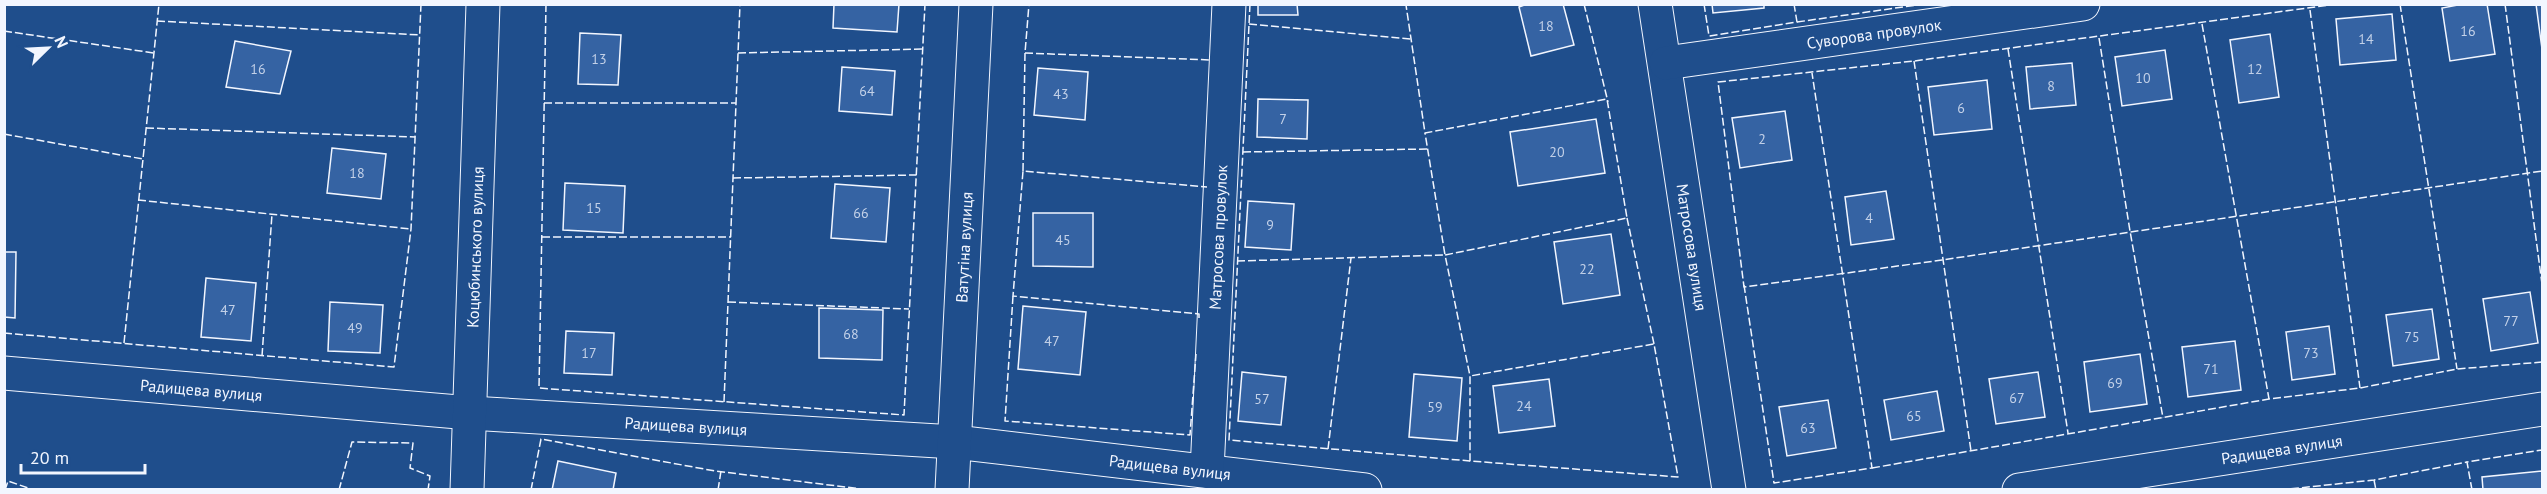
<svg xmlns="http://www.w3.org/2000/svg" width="2547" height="494" viewBox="0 0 2547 494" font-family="'PT Sans',sans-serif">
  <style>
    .building { fill: #3563a3; stroke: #f2f6ff; stroke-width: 1.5 }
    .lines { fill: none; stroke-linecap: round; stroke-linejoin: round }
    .minor-casing { stroke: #f2f6ff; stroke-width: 35 }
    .minor { stroke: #1f4e8c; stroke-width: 33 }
    .fence { stroke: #f2f6ff; stroke-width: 1.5; stroke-dasharray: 8 3; stroke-linecap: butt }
    .labels { text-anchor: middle; stroke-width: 4.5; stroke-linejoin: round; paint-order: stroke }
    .number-label { font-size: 14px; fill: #c3d1e8 }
    .street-label { font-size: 16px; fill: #f2f6ff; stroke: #1f4e8c }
  </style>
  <rect width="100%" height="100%" fill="#1f4e8c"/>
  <g class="building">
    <path d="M834 4H899L897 32 833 28Z"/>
    <path d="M1258 4H1297L1298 15H1258Z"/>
    <path d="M1527 4H1563L1574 45 1531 56 1519 7Z"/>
    <path d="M1712 4H1764V8L1713 13Z"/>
    <path d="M2463 4H2487L2495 54 2450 61 2442 8Z"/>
    <path d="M2536 4H2542V49Z"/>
    <path d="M2392 14 2396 60 2340 65 2336 19Z"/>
    <path d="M580 33 621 35 618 85 578 84Z"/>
    <path d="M2270 34 2279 97 2239 103 2230 40Z"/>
    <path d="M235 41 291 51 280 94 226 87Z"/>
    <path d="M2165 50 2172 99 2122 106 2115 57Z"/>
    <path d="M2072 63 2076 105 2030 109 2026 67Z"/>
    <path d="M842 67 895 71 892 115 839 111Z"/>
    <path d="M1038 68 1088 72 1085 120 1034 115Z"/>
    <path d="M1987 80 1992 129 1934 135 1928 87Z"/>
    <path d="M1258 99 1308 100 1307 139 1257 137Z"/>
    <path d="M1785 111 1792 160 1740 168 1732 118Z"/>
    <path d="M1596 119 1605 173 1518 186 1510 132Z"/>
    <path d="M332 148 386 154 381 199 327 193Z"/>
    <path d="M565 183 625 186 623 233 563 230Z"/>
    <path d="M835 184 890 188 886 242 831 238Z"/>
    <path d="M1886 191 1894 239 1851 245 1845 197Z"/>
    <path d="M1248 201 1294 204 1291 250 1245 247Z"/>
    <path d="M1033 213H1093V267L1033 266Z"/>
    <path d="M1611 234 1620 295 1563 304 1554 242Z"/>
    <path d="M4 252H16L15 318 4 317Z"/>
    <path d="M206 278 256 283 251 341 201 337Z"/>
    <path d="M2530 292 2538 343 2491 351 2483 299Z"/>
    <path d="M330 302 383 305 380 353 328 351Z"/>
    <path d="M1023 306 1086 312 1080 375 1018 369Z"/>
    <path d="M819 308 883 310 882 360 819 358Z"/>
    <path d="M2432 309 2439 359 2393 366 2386 315Z"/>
    <path d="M2329 326 2335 374 2292 380 2286 332Z"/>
    <path d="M566 331 614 333 612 375 564 373Z"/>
    <path d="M2235 341 2241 390 2188 397 2182 347Z"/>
    <path d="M2140 354 2147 404 2090 412 2084 362Z"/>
    <path d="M1242 372 1286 377 1281 425 1238 421Z"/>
    <path d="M2038 372 2045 417 1996 424 1989 379Z"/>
    <path d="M1414 374 1462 378 1457 441 1409 437Z"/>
    <path d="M1549 379 1555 426 1499 433 1493 386Z"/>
    <path d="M1937 391 1944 431 1891 440 1884 400Z"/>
    <path d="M1828 400 1836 448 1787 456 1779 407Z"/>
    <path d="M558 461 616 473 613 490H552Z"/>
    <path d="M2542 471V490H2483L2482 477Z"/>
  </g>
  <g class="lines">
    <g class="minor-casing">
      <g id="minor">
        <path id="s1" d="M1655 4 1729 490"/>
        <path id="s2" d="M1666 63 2083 4"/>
        <path id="s3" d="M4 373 470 413 955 442 1365 490"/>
        <path id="s4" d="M1207 471 1229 4"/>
        <path id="s5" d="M467 490 483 4"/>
        <path id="s6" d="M952 490 976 4"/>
        <path id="s7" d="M2019 490 2542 409"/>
      </g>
    </g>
    <use href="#minor" class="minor"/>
    <g class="fence">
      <path d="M546 4 539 388 904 415 925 4"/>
      <path d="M1250 4 1229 440 1470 461"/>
      <path d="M1409 4 1406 5 1425 133 1607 99 1627 218 1445 255 1470 376V461L1678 477 1654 344 1470 376"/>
      <path d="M1584 4 1608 102"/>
      <path d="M1704 4 1709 36 1797 22 1794 4"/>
      <path d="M2337 4 1914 61 1718 82 1744 287 1942 260 2542 171"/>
      <path d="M2400 4 2457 369"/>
      <path d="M2505 4 2542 284"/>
      <path d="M2310 10 2360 388"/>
      <path d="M157 21 420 35"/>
      <path d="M1797 22 1924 4"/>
      <path d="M1249 24 1411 39"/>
      <path d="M2202 24 2269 399"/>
      <path d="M4 31 154 53"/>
      <path d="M2099 38 2130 231 2163 418"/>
      <path d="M2008 49 2068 433"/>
      <path d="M738 53 923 49"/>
      <path d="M1025 53 1211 60"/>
      <path d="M1914 61 1971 451"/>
      <path d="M544 103H736"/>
      <path d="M146 128 415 137"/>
      <path d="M4 134 143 159"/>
      <path d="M1243 152 1427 149"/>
      <path d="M1023 171 1025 53 1029 4"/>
      <path d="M733 178 916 175"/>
      <path d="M138 200 411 229"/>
      <path d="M1627 218 1654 344"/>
      <path d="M542 237H731"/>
      <path d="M1237 261 1445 255 1425 133"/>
      <path d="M1744 285 1774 483 1872 468 1812 73"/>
      <path d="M1013 296 1005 421 1190 435 1196 354"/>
      <path d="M728 302 909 309"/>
      <path d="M1199 318V314L1013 296 1023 171 1207 187"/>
      <path d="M4 333 394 367 411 229 421 4"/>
      <path d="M124 343 159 4"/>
      <path d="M262 356 272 214"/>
      <path d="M724 402 740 4"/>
      <path d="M1328 449 1351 258"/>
      <path d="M1872 468 2269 399 2360 388 2457 369 2542 362"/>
      <path d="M2374 480 2376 490"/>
      <path d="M5 490 8 481 34 490"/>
      <path d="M339 490 352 442 413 443 410 468 430 476 428 490"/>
      <path d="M531 490 541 439 715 471 870 490"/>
      <path d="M718 490 721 471"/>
      <path d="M2280 490 2374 480 2467 462"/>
      <path d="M2472 490 2467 462 2542 450"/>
    </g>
  </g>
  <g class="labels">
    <g class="number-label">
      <text x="1546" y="31">18</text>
      <text x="2468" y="36">16</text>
      <text x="2366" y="44">14</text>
      <text x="599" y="64">13</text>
      <text x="258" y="74">16</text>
      <text x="2255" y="74">12</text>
      <text x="2143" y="83">10</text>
      <text x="2051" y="91">8</text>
      <text x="867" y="96">64</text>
      <text x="1061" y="99">43</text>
      <text x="1961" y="113">6</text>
      <text x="1283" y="124">7</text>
      <text x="1762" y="144">2</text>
      <text x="1557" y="157">20</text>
      <text x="357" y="178">18</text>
      <text x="594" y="213">15</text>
      <text x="861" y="218">66</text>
      <text x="1869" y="223">4</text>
      <text x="1270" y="230">9</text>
      <text x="1063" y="245">45</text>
      <text x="1587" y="274">22</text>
      <text x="228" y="315">47</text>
      <text x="2511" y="326">77</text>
      <text x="355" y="333">49</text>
      <text x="851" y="339">68</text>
      <text x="2412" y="342">75</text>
      <text x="1052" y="346">47</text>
      <text x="589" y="358">17</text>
      <text x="2311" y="358">73</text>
      <text x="2211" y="374">71</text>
      <text x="2115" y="388">69</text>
      <text x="2017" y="403">67</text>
      <text x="1262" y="404">57</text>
      <text x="1524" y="411">24</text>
      <text x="1435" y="412">59</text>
      <text x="1914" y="421">65</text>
      <text x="1808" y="433">63</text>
    </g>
    <g class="street-label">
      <text dy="6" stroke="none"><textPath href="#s2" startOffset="210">Суворова провулок</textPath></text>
      <text dy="6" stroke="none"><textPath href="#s4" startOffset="234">Матросова провулок</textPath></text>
      <text dy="6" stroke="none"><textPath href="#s5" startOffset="243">Коцюбинського вулиця</textPath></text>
      <text dy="6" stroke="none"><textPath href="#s6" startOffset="243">Ватутіна вулиця</textPath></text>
      <text dy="6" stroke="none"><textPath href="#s1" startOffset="246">Матросова вулиця</textPath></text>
      <text dy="6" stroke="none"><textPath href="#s3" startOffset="198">Радищева вулиця</textPath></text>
      <text dy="6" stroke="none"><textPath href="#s3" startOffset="684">Радищева вулиця</textPath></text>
      <text dy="6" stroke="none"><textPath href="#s7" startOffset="266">Радищева вулиця</textPath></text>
      <text dy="6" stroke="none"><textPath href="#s3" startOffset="1170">Радищева вулиця</textPath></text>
    </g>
  </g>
  <rect width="2547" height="494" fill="none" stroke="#f2f6ff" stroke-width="12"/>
  <g transform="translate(48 48) rotate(66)" stroke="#1f4e8c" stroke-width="4.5" paint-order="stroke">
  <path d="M0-4.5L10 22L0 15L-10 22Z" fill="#f2f6ff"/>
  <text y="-9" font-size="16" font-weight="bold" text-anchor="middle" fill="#f2f6ff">N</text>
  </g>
  <path d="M21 464v9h124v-9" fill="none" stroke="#f2f6ff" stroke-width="3"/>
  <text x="30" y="464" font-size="18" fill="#f2f6ff" stroke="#1f4e8c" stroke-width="4.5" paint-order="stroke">20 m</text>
</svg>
